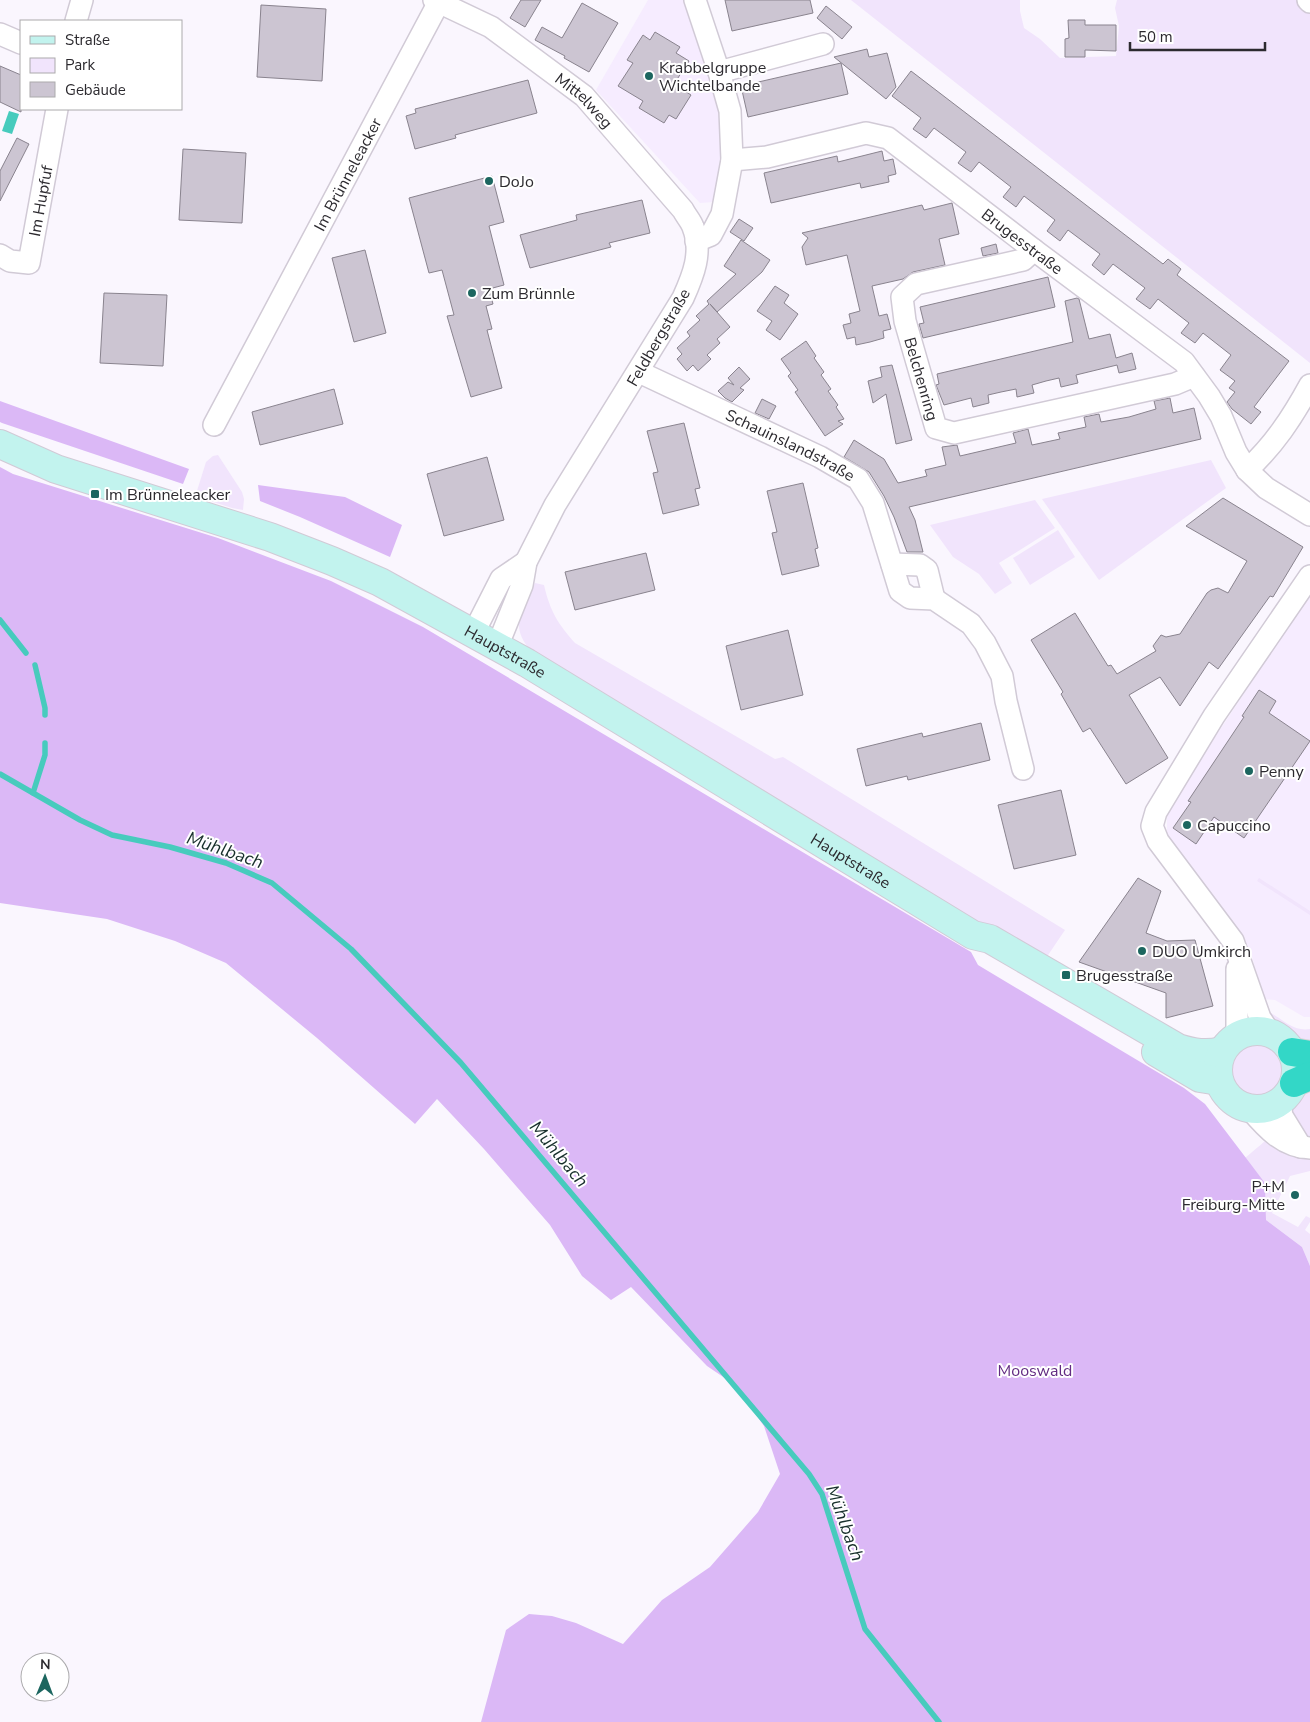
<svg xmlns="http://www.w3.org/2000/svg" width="1310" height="1722" viewBox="0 0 1310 1722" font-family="'Nunito Sans',sans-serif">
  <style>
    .built { fill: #f6ecff }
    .green { fill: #f1e4fc }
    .forest { fill: #dbb8f6 }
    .water { fill: #47cbbd }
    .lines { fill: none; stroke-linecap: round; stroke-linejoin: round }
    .stream { stroke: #47cbbd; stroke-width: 5.5 }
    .building { fill: #ccc5d2; stroke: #89838e }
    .street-casing { stroke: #d1cad6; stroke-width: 24 }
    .secondary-casing { stroke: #d1cad6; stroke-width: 30 }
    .highway-casing { stroke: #d5d4d5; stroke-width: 30 }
    .street { stroke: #fff; stroke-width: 21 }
    .secondary { stroke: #c2f3ee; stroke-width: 28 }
    .highway { stroke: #33d7c7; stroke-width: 28 }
    .poi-dot { fill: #1c665f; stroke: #fff; stroke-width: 2 }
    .labels { text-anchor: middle; stroke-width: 4; stroke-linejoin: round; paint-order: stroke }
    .poi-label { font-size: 16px; fill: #2c2a2f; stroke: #fff; text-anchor: start }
    .street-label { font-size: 16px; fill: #2c2a2f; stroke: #fff }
    .park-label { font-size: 16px; fill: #622b82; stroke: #fff }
    .water-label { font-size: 18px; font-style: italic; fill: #182f2c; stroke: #fff }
  </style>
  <rect width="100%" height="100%" fill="#faf6fe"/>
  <g class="built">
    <path d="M648 0H687L714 79 724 134 714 202 700 203 596 90Z"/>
    <path d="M1310 594V1017H1304L1275 1000 1264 999 1251 953 1236 930 1167 836V816L1174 799Z"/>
  </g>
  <g class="green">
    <path d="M851 0H1020V11L1024 28 1040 39 1060 58 1116 56 1119 26 1115 8 1117 0H1299L1310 8V363Z"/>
    <path d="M218 455 242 492 244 499 243 510 232 508 201 498 202 496 196 494 206 462 213 456Z"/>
    <path d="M1211 460 1226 488 1099 580 1042 499Z"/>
    <path d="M1035 500 1055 528 999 563 1012 583 995 594 979 574 953 557 930 525Z"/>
    <path d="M1058 530 1075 557 1030 585 1013 558Z"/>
    <path d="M535 583 544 585C550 611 558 624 575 643L775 759 783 757 1065 930 1042 964 532 652C508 626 522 610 535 583Z"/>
    <path d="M1259 878 1310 911V915L1257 881Z"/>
    <path d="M1269 1012C1283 1019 1293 1032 1310 1029V1045L1294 1041 1273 1025Z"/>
    <circle cx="1255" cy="1072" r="27"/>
    <path d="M1310 1084V1171L1290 1176 1272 1213 1298 1227 1306 1216 1310 1218V1222L1305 1230 1310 1234V1266L1302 1247 1266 1220 1265 1183 1245 1158C1254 1150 1285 1125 1290 1117 1296 1105 1294 1090 1310 1084Z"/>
  </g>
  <g class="forest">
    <path d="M0 401 189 469 183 484 2 423 0 422Z"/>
    <path d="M0 467 13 474 218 538 331 581 423 627 971 952 978 965 1184 1088 1205 1104 1265 1183 1266 1220 1302 1247 1310 1266V1722H481L506 1630 529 1614 552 1616 576 1623 623 1644 662 1600 710 1567 758 1512 780 1474 764 1426 735 1385 707 1366 631 1287 611 1300 582 1276 550 1225 484 1149 437 1099 415 1124 317 1038 226 963 175 941 107 919 0 903Z"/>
    <path d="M258 485 345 497 402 525 390 557 300 517 260 501Z"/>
  </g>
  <path class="water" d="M9 111 19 114 12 134 2 131Z"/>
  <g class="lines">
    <g class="stream">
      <path d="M0 620 26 653"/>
      <path d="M35 665 45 708V715"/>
      <path d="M0 774 80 820 112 835 170 847 226 863 272 883 351 949 461 1063 809 1474 822 1494 865 1629 939 1722"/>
      <path d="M33 793 45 755V743"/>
    </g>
  </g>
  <g class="building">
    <path d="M521 0H541L525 27 510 18Z"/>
    <path d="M725 0H810L813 13 732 31Z"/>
    <path d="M582 3 618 23 589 72 564 58 565 56 535 40 542 27 562 38Z"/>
    <path d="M261 5 326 9 322 81 257 77Z"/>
    <path d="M826 6 852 27 842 39 817 18Z"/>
    <path d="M1068 20H1085V25H1116V51L1085 50V57H1065V39L1069 38Z"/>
    <path d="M655 32 680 47 676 53 689 61 674 84 691 95 676 119 669 115 664 123 639 108 643 101 618 86 633 63 627 60 643 35 650 40Z"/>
    <path d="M867 49 869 57 887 53 896 87 886 99 834 57Z"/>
    <path d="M841 63 848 94 748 117 741 86Z"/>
    <path d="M0 66 21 75V112L0 102Z"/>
    <path d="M911 71 1163 264 1168 259 1181 269 1177 275 1289 361 1254 407 1261 412 1251 424 1232 409 1227 402 1235 392 1229 388 1235 381 1220 370 1231 355 1203 333 1195 343 1181 333 1189 323 1158 299 1150 309 1136 299 1145 288 1113 264 1104 275 1092 265 1100 254 1068 230 1060 241 1047 231 1055 220 1024 196 1016 207 1003 197 1011 187 979 162 971 172 965 168 958 163 966 152 934 128 926 138 913 129 921 118 892 96Z"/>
    <path d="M528 80 537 113 455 135 456 138 415 149 406 116 416 113 415 109Z"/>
    <path d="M17 138 29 144 0 201V171Z"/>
    <path d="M183 149 246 153 242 223 179 220Z"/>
    <path d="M882 151 884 161 893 159 896 174 888 176 889 182 861 188 860 183 771 203 764 173 837 156 838 162Z"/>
    <path d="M492 176 504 222 489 226 504 285 489 289 493 304 486 306 492 329 487 330 502 388 471 397 447 316 454 315 442 270 429 273 409 198Z"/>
    <path d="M642 200 650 233 609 243 611 247 530 268 520 235 577 220 576 215Z"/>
    <path d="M952 203 959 234 939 239 945 265 913 272 903 279 872 286 879 316 887 314 891 329 883 331 884 338 870 342 856 345 855 337 847 339 843 325 851 323 849 314 860 311 847 255 806 265 802 247 808 238 802 233 922 205 924 210Z"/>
    <path d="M739 219 753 228 744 241 730 232Z"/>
    <path d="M741 240 770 260 762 272 717 312 710 304 730 327 717 339 720 343 707 355 711 359 698 371 693 365 687 371 677 359 682 354 677 348 690 336 687 332 700 320 696 316 709 304 707 301 736 274 724 266Z"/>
    <path d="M996 244 998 253 983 256 981 248Z"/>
    <path d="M365 250 386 333 354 342 332 258Z"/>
    <path d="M1048 277 1055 307 923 338 919 324 924 323 920 307Z"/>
    <path d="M775 286 789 295 784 303 798 314 780 340 766 330 772 321 757 311Z"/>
    <path d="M104 293 167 295 163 366 100 363Z"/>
    <path d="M1077 298 1079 299 1089 339 1110 334 1116 358 1132 353 1136 369 1119 373 1117 365 1076 375 1078 383 1061 387 1059 378 1046 381 1032 385 1034 393 1017 397 1016 389 1001 392 988 395 989 403 973 407 971 398 944 405 936 385 939 384 937 374 1073 342 1065 301Z"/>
    <path d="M806 341 816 356 814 358 824 372 821 375 831 389 828 391 838 405 836 407 844 419 838 421 843 424 825 436 795 392 798 390 788 376 791 373 781 359Z"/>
    <path d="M892 365 912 440 896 444 886 394 873 403 868 381 882 377 880 367Z"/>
    <path d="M739 367 750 379 740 388 744 390 732 402 725 398 718 391 728 382 734 385 728 378Z"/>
    <path d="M334 389 343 424 260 445 252 412Z"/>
    <path d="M1170 398 1173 413 1194 408 1201 439 909 507 915 520 923 552H907L894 517 884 496 869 472 844 457 854 440 884 459 898 483 927 476 925 470 946 465 942 447 957 445 960 456 1016 443 1013 433 1028 429 1032 445 1060 439 1058 433 1086 427 1084 417 1099 414 1101 422 1129 417 1156 409 1154 401Z"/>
    <path d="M762 399 776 406 769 419 755 413Z"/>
    <path d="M684 423 700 488 695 489 699 505 663 514 653 473 658 472 647 431Z"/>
    <path d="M487 457 504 520 444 536 427 474Z"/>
    <path d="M803 483 818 548 815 549 819 566 782 575 772 533 777 532 767 491Z"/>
    <path d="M1223 498 1303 547 1273 597 1270 596 1218 669 1209 662 1180 706 1160 677 1129 695 1168 758 1126 784 1090 728 1083 732 1061 694 1063 692 1031 640 1075 613 1108 666 1111 665 1117 674 1156 651 1153 646 1161 635 1166 637 1180 634 1207 593 1211 590 1218 588 1228 593 1247 561 1186 526Z"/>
    <path d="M646 553 655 590 575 610 565 572Z"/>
    <path d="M788 630 803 695 741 710 726 646Z"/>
    <path d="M1259 690 1276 701 1269 713 1310 741 1244 838 1214 817 1196 844 1173 828 1191 802 1188 801 1244 717 1242 716Z"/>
    <path d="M981 723 990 760 908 780 907 776 866 786 857 749 922 733 923 737Z"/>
    <path d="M1061 790 1076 855 1014 869 998 805Z"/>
    <path d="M1138 878 1161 891 1146 933 1167 941 1195 940 1213 1006 1166 1018V993L1079 962Z"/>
  </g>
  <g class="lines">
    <g class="street-casing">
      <g id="street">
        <path id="s1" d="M434 0 491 27 584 96 683 210C686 216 691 221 693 227 703 252 693 276 683 298L555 505 526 562 522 585 497 647"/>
        <path d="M695 0 719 72 730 111 732 160 722 214 711 235 696 241"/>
        <path d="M1308 0 1310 2"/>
        <path d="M76 21 82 0"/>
        <path d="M0 34 21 43"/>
        <path d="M719 72 823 44"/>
        <path id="s2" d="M732 160 767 157 866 133 888 138 1034 250 1184 362 1209 396 1221 416 1236 452 1247 470 1266 488 1310 515"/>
        <path id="s3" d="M1034 250 1023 260 916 284 902 297 905 321 936 428 954 433 1175 384 1194 376"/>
        <path id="s4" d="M0 255 10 261 29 263 57 109"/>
        <path id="s5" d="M639 372 820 457 858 479 873 503 900 591 910 598 934 599 971 624 985 643 1002 676 1006 701 1023 769"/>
        <path id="s6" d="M214 425 440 0"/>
        <path d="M1247 470C1274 445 1292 418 1310 385"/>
        <path d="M892 564 920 565 927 570 934 599"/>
        <path d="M473 634 501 579 526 562"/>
        <path d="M1237 969V1036"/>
        <path d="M1270 1033 1260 1018 1233 941 1158 841 1152 826 1156 812 1214 716 1310 576"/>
        <path d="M1280 1103 1282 1116 1301 1147"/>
        <path d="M1250 1109C1266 1128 1283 1147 1310 1148"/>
      </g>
    </g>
    <g class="secondary-casing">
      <g id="secondary">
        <path id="s7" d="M0 444 56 469 270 537 332 561 380 582 527 663 973 935 990 939 1178 1048C1194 1053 1206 1055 1222 1051"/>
        <circle cx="1257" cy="1070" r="39"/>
        <path d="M1156 1052 1200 1078 1219 1081"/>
      </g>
    </g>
    <g class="highway-casing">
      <g id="highway">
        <path d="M1292 1052 1310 1055"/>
        <path d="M1294 1083 1310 1076"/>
      </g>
    </g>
    <use href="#street" class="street"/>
    <use href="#secondary" class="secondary"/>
    <use href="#highway" class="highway"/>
  </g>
  <g class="poi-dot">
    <circle cx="649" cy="76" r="5"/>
    <circle cx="489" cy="181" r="5"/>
    <circle cx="472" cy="293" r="5"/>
    <rect x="90" y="489" width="10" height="10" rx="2.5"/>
    <circle cx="1249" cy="771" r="5"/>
    <circle cx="1187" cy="825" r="5"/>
    <circle cx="1142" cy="951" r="5"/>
    <rect x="1061" y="970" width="10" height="10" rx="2.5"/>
    <circle cx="1295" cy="1195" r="5"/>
  </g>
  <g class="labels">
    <g class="poi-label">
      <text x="659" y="73">Krabbelgruppe<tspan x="659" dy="18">Wichtelbande</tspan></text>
      <text x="499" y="187">DoJo</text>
      <text x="482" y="299">Zum Brünnle</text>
      <text x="105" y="500">Im Brünneleacker</text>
      <text x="1259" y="777">Penny</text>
      <text x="1197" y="831">Capuccino</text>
      <text x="1152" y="957">DUO Umkirch</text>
      <text x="1076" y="981">Brugesstraße</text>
      <text x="1285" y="1192" text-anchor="end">P+M<tspan x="1285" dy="18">Freiburg-Mitte</tspan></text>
    </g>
    <g class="street-label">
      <text dy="6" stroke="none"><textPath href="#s1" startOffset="182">Mittelweg</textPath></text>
      <text dy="6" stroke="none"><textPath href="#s6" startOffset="284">Im Brünneleacker</textPath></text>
      <text dy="6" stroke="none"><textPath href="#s4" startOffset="94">Im Hupfuf</textPath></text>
      <text dy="6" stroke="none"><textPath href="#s2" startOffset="329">Brugesstraße</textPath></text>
      <text transform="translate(658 337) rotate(-60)" y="6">Feldbergstraße</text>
      <text dy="6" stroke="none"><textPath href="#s3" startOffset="228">Belchenring</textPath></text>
      <text dy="6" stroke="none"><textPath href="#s5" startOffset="168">Schauinslandstraße</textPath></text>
      <text dy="6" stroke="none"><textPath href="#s7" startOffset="548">Hauptstraße</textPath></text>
      <text dy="6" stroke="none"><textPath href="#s7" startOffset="952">Hauptstraße</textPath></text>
    </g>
    <g class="park-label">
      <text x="1035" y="1376">Mooswald</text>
    </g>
    <g class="water-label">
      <text transform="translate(225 850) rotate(19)" y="6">Mühlbach</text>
      <text transform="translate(559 1154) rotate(50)" y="6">Mühlbach</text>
      <text transform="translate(845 1523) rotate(70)" y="6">Mühlbach</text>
    </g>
  </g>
  <rect x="20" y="20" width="162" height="90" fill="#ffffff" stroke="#abaaac"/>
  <rect x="30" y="36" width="25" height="8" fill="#c2f3ee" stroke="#abaaac"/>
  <text x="65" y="45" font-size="15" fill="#2c2a2f">Straße</text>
  <rect x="30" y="58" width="25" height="15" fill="#f1e4fc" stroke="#abaaac"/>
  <text x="65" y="70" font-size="15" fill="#2c2a2f">Park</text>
  <rect x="30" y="82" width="25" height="15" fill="#ccc5d2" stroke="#abaaac"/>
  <text x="65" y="95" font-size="15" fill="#2c2a2f">Gebäude</text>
  <g transform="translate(45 1677) rotate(1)"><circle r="24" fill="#ffffff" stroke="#abaaac"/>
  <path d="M0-4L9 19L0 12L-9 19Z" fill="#1c665f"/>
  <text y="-8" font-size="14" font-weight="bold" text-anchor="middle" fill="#2c2a2f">N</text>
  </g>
  <path d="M1130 42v8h135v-8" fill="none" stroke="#2c2a2f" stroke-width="2.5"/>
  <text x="1138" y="42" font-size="15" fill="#2c2a2f" stroke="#ffffff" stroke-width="4" paint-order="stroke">50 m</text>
</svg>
